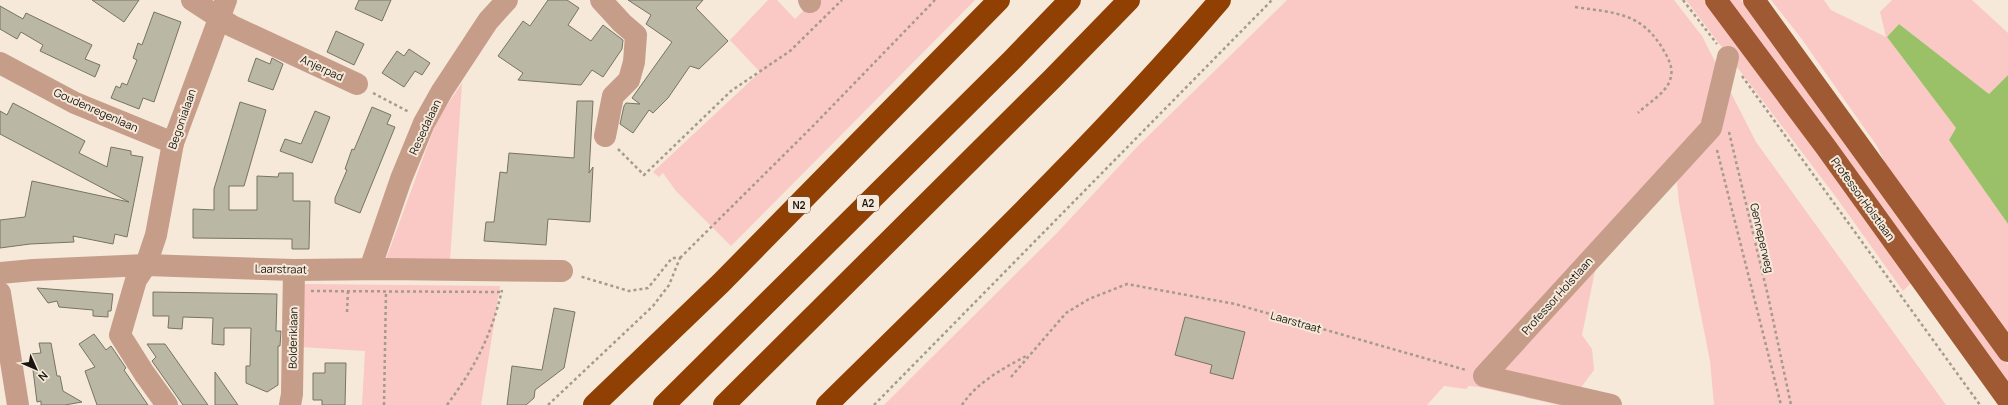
<svg xmlns="http://www.w3.org/2000/svg" width="2008" height="405" viewBox="0 0 2008 405" font-family="Manrope,sans-serif">
  <style>
    .green { fill: #fac8c5 }
    .water { fill: #9bc168 }
    .building { fill: #bab7a5; stroke: #767463 }
    .lines { fill: none; stroke-linecap: round; stroke-linejoin: round }
    .path { stroke: #a49b8e; stroke-width: 2.5; stroke-dasharray: 3 3; stroke-linecap: butt }
    .minor { stroke: #c69d89; stroke-width: 22 }
    .major { stroke: #a05a33; stroke-width: 22 }
    .highway { stroke: #914003; stroke-width: 22 }
    .labels { text-anchor: middle; stroke-width: 4; stroke-linejoin: round; paint-order: stroke }
    .shield { fill: #f6e9d9; stroke: #5b554c; stroke-width: 1 }
    .shield-label { font-size: 10px; font-weight: bold; fill: #19150f }
    .street-label { font-size: 11px; fill: #19150f; stroke: #f6e9d9 }
  </style>
  <rect width="100%" height="100%" fill="#f6e9d9"/>
  <g class="green">
    <path d="M768 0H777L795 19 814 0H975L731 246 676 191 663 173 659 177 653 172 760 72 730 40Z"/>
    <path d="M1287 0H1674L1702 36 1756 142 1946 405H1714L1710 361 1679 203 1677 183 1693 140 1596 266 1582 335 1592 349 1594 370 1568 405H1559L1479 387 1469 386 1466 389 1444 386 1427 405H884L1057 233 1137 147Z"/>
    <path d="M1686 0H1706L1911 283 1903 291 1836 197Z"/>
    <path d="M1726 0H1741L1756 18 2008 365V386Z"/>
    <path d="M1771 0H1824L1831 10 1886 37 1880 12 1892 0H1972L2008 33V75L1989 94 1899 24 1887 37 1956 128 1949 140 2008 224V339L1893 180 1877 146 1801 38Z"/>
    <path d="M462 83 450 261 386 259 437 120Z"/>
    <path d="M306 284 500 286 481 405H362L365 351 301 347 303 286Z"/>
  </g>
  <path class="water" d="M1899 24 1989 94 2008 75V224L1949 140 1956 128 1887 37Z"/>
  <g class="building">
    <path d="M92 0H139L124 22Z"/>
    <path d="M359 0H391L382 21 355 9Z"/>
    <path d="M548 0H567L579 8 568 25 591 41 603 25 623 40 622 49 603 77 592 70 581 85 518 80 523 73 498 56 523 21 530 26Z"/>
    <path d="M628 0H703L696 8 728 41 699 69 690 66 668 98 653 113 649 110 633 133 620 124 624 106 626 103 640 104 632 98 672 42 646 24 651 15Z"/>
    <path d="M0 6 23 19 26 13 92 45 85 59 100 65 95 77 40 51 43 45 21 32 17 39 0 29Z"/>
    <path d="M154 12 181 22 154 102 143 98 139 109 111 98 116 86 120 88 122 83 127 85 137 60 133 58 138 43 142 45Z"/>
    <path d="M336 31 364 44 354 65 327 52Z"/>
    <path d="M409 49 430 63 422 75 415 71 404 87 382 73 397 51 404 56Z"/>
    <path d="M256 58 270 64 272 58 283 64 273 90 248 81Z"/>
    <path d="M577 101H593L589 173 593 167 590 222 548 219 546 245 484 241 486 222H494L500 172 507 173 509 153 574 158Z"/>
    <path d="M240 102 266 110 244 186H229V210H257V176L278 177 279 173H293V201H310L309 249H292V239L193 238V209L214 210V189Z"/>
    <path d="M13 103 85 141 79 153 107 167 111 147 131 151V155L143 157 127 237 115 234 113 244 73 236 74 242 30 244 0 248V220L25 217 32 181 129 202 0 134V111L7 115Z"/>
    <path d="M372 107 391 115 387 124 395 127 360 213 335 203V198L347 170 345 169 352 149 354 150Z"/>
    <path d="M315 111 330 117 312 163 280 151 285 139 301 144Z"/>
    <path d="M37 288 113 294 111 311H108V317L93 316V310L59 307 57 301 48 303Z"/>
    <path d="M153 292 277 294 276 331H281L280 346H278V385L267 392 246 383V366H250L251 328H224V345L212 344 213 318 183 317 182 329 168 328 169 316H153Z"/>
    <path d="M554 308 575 312 564 368 535 390 534 398 526 405H507L512 366 542 370Z"/>
    <path d="M1185 317 1245 332 1233 379 1210 373 1212 365 1175 355Z"/>
    <path d="M94 334 106 350 111 346 126 368 124 370 148 405H97L85 371 95 367 79 344Z"/>
    <path d="M39 343H51L57 376H60L63 391 82 402 65 405H41V401L37 402 31 354 41 353Z"/>
    <path d="M147 344H165L208 405H183L152 361 156 357Z"/>
    <path d="M325 363H346L345 405H322V400H313V373H325Z"/>
    <path d="M215 372 238 405H215Z"/>
  </g>
  <g class="lines">
    <g class="path">
      <path d="M1683 0 1717 44"/>
      <path d="M1575 7C1615 13 1642 12 1664 51 1669 59 1674 70 1670 80 1666 93 1648 103 1638 113"/>
      <path d="M1742 76 1980 405"/>
      <path d="M373 93 409 112"/>
      <path d="M1729 132 1768 296 1791 405"/>
      <path d="M618 149 644 175 731 91 790 51 842 0"/>
      <path d="M1717 150 1781 405"/>
      <path d="M680 258 812 127 935 0"/>
      <path d="M311 291 502 292"/>
      <path d="M347 312 348 291"/>
      <path d="M1011 377 1066 313 1089 299 1127 284 1235 304 1466 370"/>
      <path d="M384 405 386 291"/>
      <path d="M447 405C475 367 491 337 502 290"/>
      <path d="M548 405 653 306 669 285 680 258H672L648 288 629 291 579 276"/>
      <path d="M874 405 1272 0"/>
      <path d="M962 405C977 382 1004 368 1028 355"/>
    </g>
    <g class="minor">
      <path d="M192 0 232 26 357 84"/>
      <path d="M601 0 622 23 636 35 634 62 629 80 613 96 605 136"/>
      <path d="M809 0 810 2"/>
      <path d="M0 63 75 103 173 143"/>
      <path d="M370 269 401 179 424 123 442 91 488 21 507 0"/>
      <path d="M0 273 33 270 146 265 294 270 386 269 562 271"/>
      <path d="M0 293 18 405"/>
      <path d="M167 405 144 373 120 335 136 280 146 265 156 235 173 143 226 0"/>
      <path d="M290 405 292 394 294 270"/>
      <path d="M1611 405 1484 376 1711 128 1728 57"/>
    </g>
    <g class="major">
      <path d="M1716 0 1825 146 2008 400"/>
      <path d="M1754 0 2008 351"/>
    </g>
    <g class="highway">
      <path d="M594 405 721 283 999 0"/>
      <path d="M664 405 1012 60 1070 0"/>
      <path d="M724 405 1053 78 1129 0"/>
      <path d="M827 405C961 273 1097 143 1220 0"/>
    </g>
  </g>
  <g class="labels">
    <g class="shield">
      <rect x="857" y="195" width="22" height="16" rx="3"/>
      <rect x="788" y="197" width="22" height="16" rx="3"/>
    </g>
    <g class="shield-label">
      <text x="868" y="207">A2</text>
      <text x="799" y="209">N2</text>
    </g>
    <g class="street-label">
      <text transform="translate(322 68) rotate(25)" y="4">Anjerpad</text>
      <text transform="translate(96 110) rotate(24)" y="4">Goudenregenlaan</text>
      <text transform="translate(182 119) rotate(-71)" y="4">Begonialaan</text>
      <text transform="translate(425 127) rotate(-65)" y="4">Resedalaan</text>
      <text transform="translate(1863 199) rotate(54)" y="4">Professor Holstlaan</text>
      <text transform="translate(1762 238) rotate(77)" y="4">Genneperweg</text>
      <text transform="translate(281 269) rotate(1)" y="4">Laarstraat</text>
      <text transform="translate(1557 296) rotate(-48)" y="4">Professor Holstlaan</text>
      <text transform="translate(1296 322) rotate(16)" y="4">Laarstraat</text>
      <text transform="translate(293 338) rotate(-89)" y="4">Bolderiklaan</text>
    </g>
  </g>
  <g transform="translate(36 369) rotate(135)" stroke="#f6e9d9" stroke-width="3" paint-order="stroke">
  <path d="M0-3L7 15L0 10L-7 15Z" fill="#19150f"/>
  <text y="-6" font-size="11" font-weight="bold" text-anchor="middle" fill="#19150f">N</text>
  </g>
</svg>
